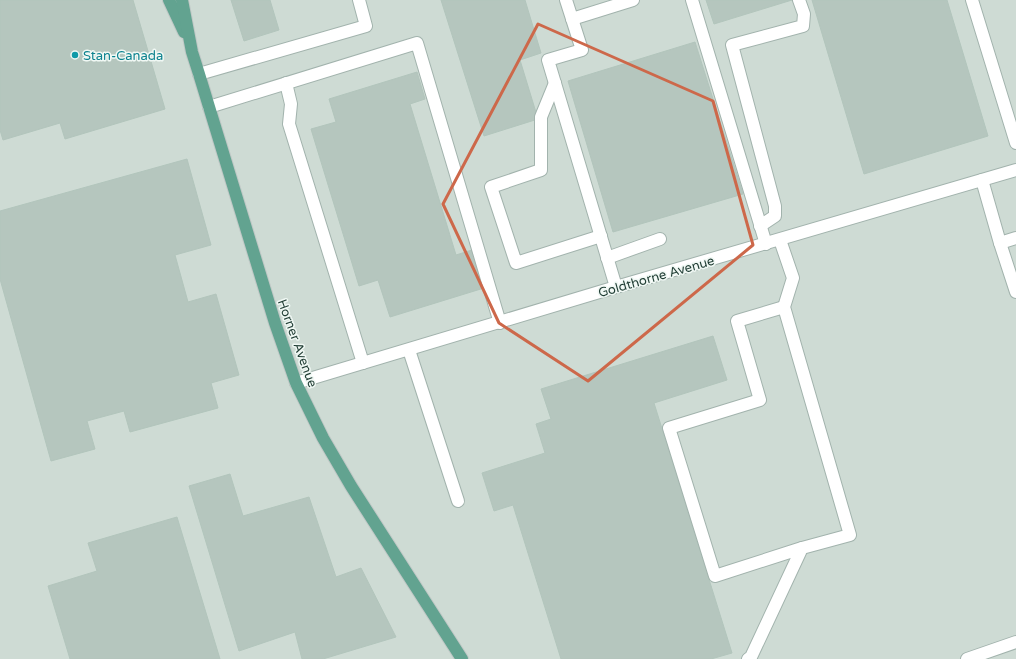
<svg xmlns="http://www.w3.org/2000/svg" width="1016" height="659" viewBox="0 0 1016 659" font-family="'Varela Round',sans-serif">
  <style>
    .built { fill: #cedbd4 }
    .building { fill: #b5c6be; stroke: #b2c5bc }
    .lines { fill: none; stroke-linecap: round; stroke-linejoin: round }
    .minor-casing { stroke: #a2b3ad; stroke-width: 14 }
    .major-casing { stroke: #c0c8c6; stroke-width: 14 }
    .minor { stroke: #fff; stroke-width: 12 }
    .major { stroke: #62a390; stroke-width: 12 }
    .marked { fill: none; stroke: #cd684a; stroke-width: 3; stroke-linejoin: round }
    .culture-dot { fill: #0f9aa8; stroke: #f0f8f4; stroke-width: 1.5 }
    .labels { text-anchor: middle; stroke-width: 3; stroke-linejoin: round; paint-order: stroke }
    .culture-label { font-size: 13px; fill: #0d838f; stroke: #f0f8f4; text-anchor: start }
    .street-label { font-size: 13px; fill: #1f3c33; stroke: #f0f8f4 }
  </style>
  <rect width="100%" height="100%" fill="#dfebe6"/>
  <rect class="built" x="0" y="0" width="1016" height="659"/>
  <g class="building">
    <path d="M0 0H133L165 109 65 139 60 123 3 140 0 130Z"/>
    <path d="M231 0H270L279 30 244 41Z"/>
    <path d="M441 0H525L541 53 520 60 538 119 484 136Z"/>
    <path d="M706 0H792L714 24Z"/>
    <path d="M812 0H947L988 136 864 174Z"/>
    <path d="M695 42 743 194 613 232 568 81Z"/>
    <path d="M417 72 425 99 410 104 456 255 472 250 484 288 390 317 378 280 359 286 311 129 336 122 329 99Z"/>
    <path d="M187 159 211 245 175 255 188 302 216 294 239 375 211 383 218 408 130 432 124 411 87 421 95 449 51 461 0 279V211Z"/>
    <path d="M713 336 727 380 654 403 732 653 711 659H561L513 505 494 511 482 473 545 453 536 424 551 419 541 389Z"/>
    <path d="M230 474 243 516 309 497 336 577 361 568 396 637 323 659H302L295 632 239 651 189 486Z"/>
    <path d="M177 517 220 659H70L48 586 97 571 88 543Z"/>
  </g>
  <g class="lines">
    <g class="minor-casing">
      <g id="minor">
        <path d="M566 0 582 50 548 60 616 287"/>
        <path d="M692 0 766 244"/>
        <path d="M972 0 1016 143"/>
        <path d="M572 19 633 0"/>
        <path d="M199 74 366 26 359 0"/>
        <path d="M286 83 291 104 289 124 363 363"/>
        <path d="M555 83 541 117V170L491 187 516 263 601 236"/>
        <path d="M209 107 417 43 500 323"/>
        <path d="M982 180 1000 243 1016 238"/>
        <path d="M760 226 775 216V206L732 45 803 26 804 14 799 0"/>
        <path d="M1000 243 1016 292"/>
        <path d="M607 258 660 239"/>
        <path d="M784 307 737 321 760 400 669 428 715 576 802 548"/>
        <path d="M409 350 458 501"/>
        <path d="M296 383 616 287 1016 170"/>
        <path d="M748 659 751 657 802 548 850 535 784 307 793 278 780 240"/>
        <path d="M967 659 1016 642"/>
      </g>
    </g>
    <g class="major-casing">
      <g id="major">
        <path d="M169 0 184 32"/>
        <path d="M182 0 192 52 199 74 275 323 296 383 323 438 351 486 462 659"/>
      </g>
    </g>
    <use href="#minor" class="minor"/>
    <use href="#major" class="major"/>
  </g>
  <path class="marked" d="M538 24 713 101 753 245 588 381 499 323 443 204Z"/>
  <circle class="culture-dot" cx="75" cy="55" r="4"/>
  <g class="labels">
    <g class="culture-label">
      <text x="83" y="60">Stan-Canada</text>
    </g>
    <g class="street-label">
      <text transform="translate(656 276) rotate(-16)" y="5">Goldthorne Avenue</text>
      <text transform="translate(298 343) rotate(70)" y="5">Horner Avenue</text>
    </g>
  </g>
</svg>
